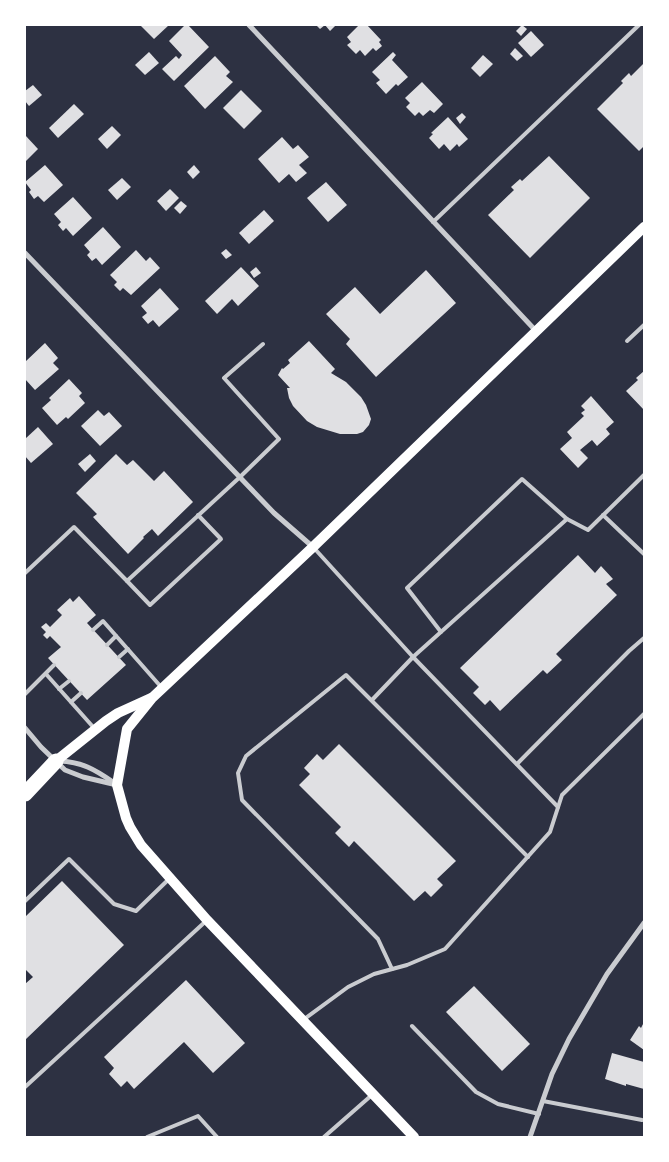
<svg xmlns="http://www.w3.org/2000/svg" width="669" height="1162" viewBox="0 0 669 1162" font-family="Quicksand,sans-serif">
  <style>
    .building { fill: #e0e0e3 }
    .lines { fill: none; stroke-linecap: round; stroke-linejoin: round }
    .service { stroke: #caccd0; stroke-width: 4 }
    .minor { stroke: #caccd0; stroke-width: 5 }
    .secondary { stroke: #fff; stroke-width: 10 }
    .motorway { stroke: #fff; stroke-width: 15 }
  </style>
  <rect width="100%" height="100%" fill="#2d3142"/>
  <g class="building">
    <path d="M140 25H169L154 39Z"/>
    <path d="M185 25H188L209 47 174 81 162 69 176 56 179 59 182 55 169 41Z"/>
    <path d="M316 25H336L330 31 325 25 320 29Z"/>
    <path d="M359 25H367L381 40 379 42 382 46 376 51 373 48 365 56 360 50 356 54 347 45 351 42 347 37Z"/>
    <path d="M522 25 527 29 521 36 516 31Z"/>
    <path d="M531 31 544 45 531 57 518 43Z"/>
    <path d="M515 48 523 56 517 61 510 54Z"/>
    <path d="M149 52 159 63 145 75 135 65Z"/>
    <path d="M393 52 396 55 392 60 408 77 398 86 396 84 386 94 376 83 380 80 372 72Z"/>
    <path d="M483 55 493 64 480 77 471 68Z"/>
    <path d="M215 56 230 72 226 76 233 82 205 109 184 86Z"/>
    <path d="M644 63V146L639 151 597 109 623 83 621 81 629 73 631 76Z"/>
    <path d="M422 82 443 104 434 113 430 110 423 116 419 112 415 116 406 107 410 103 405 98Z"/>
    <path d="M33 85 42 95 29 106 25 101V91Z"/>
    <path d="M241 90 262 111 244 129 223 108Z"/>
    <path d="M74 104 84 114 58 138 49 128Z"/>
    <path d="M462 113 466 117 460 124 456 118Z"/>
    <path d="M448 117 468 139 459 147 457 144 450 151 444 144 439 149 429 138 433 134 431 133Z"/>
    <path d="M112 126 121 135 107 149 98 139Z"/>
    <path d="M25 135 38 149 25 162Z"/>
    <path d="M282 137 293 149 298 145 309 157 299 165 307 173 296 182 289 174 279 183 258 159Z"/>
    <path d="M549 156 590 198 530 258 488 215 514 190 511 187 520 179 522 181Z"/>
    <path d="M45 165 63 185 44 202 38 196 34 199 29 192 31 190 25 182Z"/>
    <path d="M194 165 200 172 193 179 187 172Z"/>
    <path d="M122 178 131 187 117 200 108 190Z"/>
    <path d="M326 182 347 205 328 222 307 198Z"/>
    <path d="M170 189 179 198 166 211 157 201Z"/>
    <path d="M73 197 92 218 73 236 66 228 63 231 58 225 61 222 54 214Z"/>
    <path d="M181 201 187 206 180 214 174 208Z"/>
    <path d="M264 210 274 221 249 244 239 233Z"/>
    <path d="M103 227 121 247 102 265 96 258 92 261 87 255 90 252 84 245Z"/>
    <path d="M226 249 232 255 226 259 221 253Z"/>
    <path d="M136 250 146 261 150 257 160 268 131 295 123 288 120 291 114 285 117 282 110 275Z"/>
    <path d="M241 267 259 286 238 306 232 299 217 314 205 301Z"/>
    <path d="M256 267 261 273 254 278 250 272Z"/>
    <path d="M426 270 456 303 376 377 346 344 350 339 326 314 355 287 380 314Z"/>
    <path d="M160 288 179 309 159 327 153 320 148 324 142 317 147 313 141 306Z"/>
    <path d="M309 341 335 369 331 373 346 382 361 397 366 405 371 419 369 425 363 432 357 434H340L317 427 307 421 293 406 289 398 287 388H290L278 375 282 368 283 369 290 363 288 360Z"/>
    <path d="M45 343 58 358 53 363 59 369 35 390 25 379V362Z"/>
    <path d="M644 371V410L626 391 638 380 636 378Z"/>
    <path d="M69 379 82 393 79 396 85 403 68 419 66 417 57 425 42 408 51 400 49 398Z"/>
    <path d="M591 396 614 422 606 429 610 434 597 446 592 440 580 450 588 458 578 468 560 449 572 438 567 432 584 416 581 413 585 410 581 406Z"/>
    <path d="M98 410 104 416 109 412 122 426 100 446 81 426Z"/>
    <path d="M38 427 53 444 31 463 25 456V439Z"/>
    <path d="M90 454 96 461 85 472 78 464Z"/>
    <path d="M116 454 127 465 133 460 154 481 164 471 193 502 158 536 152 529 143 537 144 538 128 554 93 517 97 514 76 493Z"/>
    <path d="M578 555 595 573 601 566 613 579 606 584 617 595 556 654 562 660 547 674 543 670 500 711 490 700 485 705 473 693 479 687 460 668Z"/>
    <path d="M79 596 96 615 87 623 126 665 87 700 48 658 61 647 50 636 47 639 43 635 46 632 41 627 46 623 50 627 62 615 57 610 70 598 73 602Z"/>
    <path d="M339 744 456 861 437 879 443 885 431 897 425 891 414 901 354 841 349 847 335 833 341 827 299 785 310 774 304 768 317 754 323 760Z"/>
    <path d="M62 881 124 945 25 1040V984L33 977 25 969V917Z"/>
    <path d="M186 980 245 1043 213 1073 184 1042 134 1089 127 1081 121 1087 109 1074 114 1068 104 1057Z"/>
    <path d="M474 986 530 1044 502 1071 446 1012Z"/>
    <path d="M644 1022V1050L630 1040 639 1026 641 1028Z"/>
    <path d="M612 1053 644 1062V1089L626 1084V1086L605 1079Z"/>
  </g>
  <g class="lines">
    <g class="service">
      <path d="M433 222 639 25"/>
      <path d="M627 341 644 325"/>
      <path d="M603 515 644 554"/>
      <path d="M314 548 413 657 567 519 588 530 644 475"/>
      <path d="M25 573 74 527 127 581 240 477 279 439 224 378 263 344"/>
      <path d="M127 581 150 605 221 539 198 515"/>
      <path d="M93 630 103 621 162 688"/>
      <path d="M441 632 407 588 522 479 567 519"/>
      <path d="M107 645 116 636"/>
      <path d="M119 657 128 649"/>
      <path d="M46 674 94 728"/>
      <path d="M59 689 69 681"/>
      <path d="M25 694 54 665"/>
      <path d="M372 700 413 657 558 807"/>
      <path d="M71 702 81 693"/>
      <path d="M517 764 629 651 644 638"/>
      <path d="M25 901 69 859 114 904 136 911 169 879"/>
      <path d="M392 969 378 939 242 800 238 773 246 756 346 675 528 857"/>
      <path d="M303 1020 348 987 374 974 407 965 445 949 550 832 562 795 644 714"/>
      <path d="M412 1026 476 1092 498 1104 539 1114"/>
      <path d="M25 1087 206 921"/>
      <path d="M543 1101 642 1120"/>
      <path d="M147 1137 198 1116 217 1137"/>
      <path d="M324 1137 373 1094"/>
    </g>
    <g class="minor">
      <path d="M249 25 536 331"/>
      <path d="M25 253 274 513 313 547"/>
      <path d="M25 728 41 747 65 770 83 777 117 785"/>
      <path d="M59 761C82 762 94 769 113 782"/>
      <path d="M530 1137 552 1074 569 1039 607 974 644 923"/>
    </g>
    <g class="secondary">
      <path d="M56 761 106 721 118 713 151 698"/>
      <path d="M414 1137 207 920 141 845 130 827 126 818 117 785 127 729 152 698 313 547 644 227"/>
    </g>
    <path class="motorway" d="M25 794 56 761"/>
  </g>
  <rect width="669" height="1162" fill="none" stroke="#ffffff" stroke-width="52"/>
</svg>
